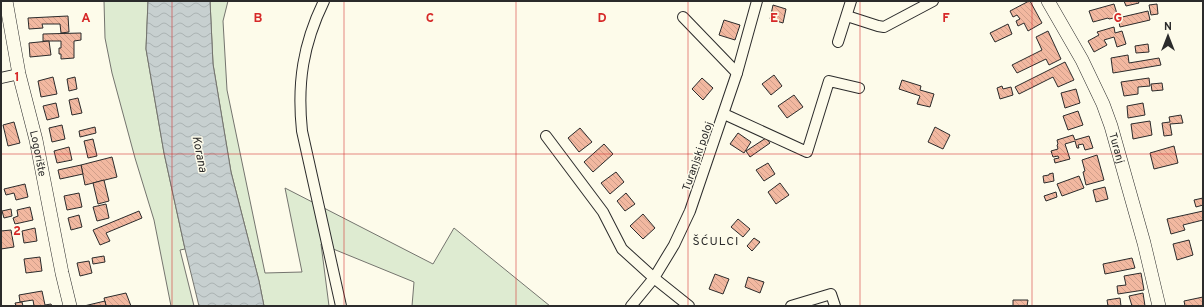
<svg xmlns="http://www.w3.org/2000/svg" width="1204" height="307" viewBox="0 0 1204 307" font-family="Overpass,sans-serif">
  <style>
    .grass { fill: #deebd1; stroke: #74746e }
    .water { fill: url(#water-waves); stroke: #74746e }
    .building { fill: url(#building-back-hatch); stroke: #2b2b2b }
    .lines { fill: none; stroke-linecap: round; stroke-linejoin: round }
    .minor-casing { stroke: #2b2b2b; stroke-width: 12 }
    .major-casing { stroke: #2b2b2b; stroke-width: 14 }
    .minor { stroke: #fdfbea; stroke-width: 10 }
    .major { stroke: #fdfbea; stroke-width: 13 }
    .grid { fill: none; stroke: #d62828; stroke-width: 1; stroke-opacity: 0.55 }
    .labels { text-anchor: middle; stroke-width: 3; stroke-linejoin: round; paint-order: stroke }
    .street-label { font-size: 11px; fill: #2b2b2b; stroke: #fdfbea }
    .water-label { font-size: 12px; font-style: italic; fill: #2b2b2b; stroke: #fdfbea }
    .neighbourhood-label { font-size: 12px; letter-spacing: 1px; fill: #2b2b2b; stroke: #fdfbea }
    .grid-label { font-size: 13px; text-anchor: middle; font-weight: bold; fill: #d62828; stroke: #fdfbea; stroke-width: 3; stroke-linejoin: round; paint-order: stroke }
  </style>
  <defs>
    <pattern id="water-waves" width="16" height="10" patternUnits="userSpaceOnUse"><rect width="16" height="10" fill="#c7d0d0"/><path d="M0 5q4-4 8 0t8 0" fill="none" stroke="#abb3b3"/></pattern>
    <pattern id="building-back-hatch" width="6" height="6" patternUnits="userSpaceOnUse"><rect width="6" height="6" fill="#f2b8a0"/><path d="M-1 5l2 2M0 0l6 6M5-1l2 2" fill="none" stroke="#d09e8a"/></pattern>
  </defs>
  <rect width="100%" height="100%" fill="#fdfbea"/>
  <g class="grass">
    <path d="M104 1H148L146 49 164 153 185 249 180 250 194 306H171L154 220 135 158 112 73 105 38Z"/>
    <path d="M210 1H228L223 21 227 90 265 273 302 272 285 188 433 264 454 228 550 306H412L414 282 321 244 329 306H264L259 281 231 172 213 64Z"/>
  </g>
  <path class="water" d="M148 1H210L213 64 231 172 259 281 264 306H199L185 249 164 153 146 49Z"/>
  <g class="building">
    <path d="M1029 1H1030L1042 23 1028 31 1024 23 1018 26 1016 21 1020 19 1017 15 1013 17 1010 11Z"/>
    <path d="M1124 1H1138L1139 3 1126 6Z"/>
    <path d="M1114 4 1118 17 1109 19 1108 18 1093 22 1089 11Z"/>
    <path d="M1157 4 1158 14 1151 15 1149 5Z"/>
    <path d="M773 5 786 9 783 23 770 19Z"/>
    <path d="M1148 11 1150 20 1120 27 1118 18Z"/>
    <path d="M68 16 69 32 61 33 60 24H42L43 28 29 29 28 18Z"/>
    <path d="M724 20 740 25 735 40 719 35Z"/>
    <path d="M1008 24 1012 34 995 42 990 33Z"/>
    <path d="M1114 27 1115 33 1122 31 1126 44 1117 47 1114 37 1104 40 1107 45 1094 52 1088 41 1099 35 1097 32Z"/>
    <path d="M1048 31 1061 59 1049 65 1046 59 1017 73 1012 65 1042 50 1036 37Z"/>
    <path d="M81 33V40L74 41V58L61 59V54H59V48H61V41H43V34Z"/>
    <path d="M49 41 51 55 30 57 29 43Z"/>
    <path d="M1148 44 1149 52 1136 53 1135 46Z"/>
    <path d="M1128 55 1129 63 1159 58 1161 65 1113 73 1111 58Z"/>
    <path d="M1065 62 1074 80 1058 87 1053 77 1019 94 1015 87Z"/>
    <path d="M774 75 782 86 771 95 762 84Z"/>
    <path d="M53 77 57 94 41 97 38 81Z"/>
    <path d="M75 77 77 89 69 91 67 79Z"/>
    <path d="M702 78 713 88 703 100 692 89Z"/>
    <path d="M1149 78 1150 86 1138 87V94L1124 96 1121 82Z"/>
    <path d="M902 80 921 86 920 90 934 94 930 107 917 104 920 96 899 89Z"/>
    <path d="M1162 83 1163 90 1152 91 1151 84Z"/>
    <path d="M1002 86 1003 89 1011 87 1013 95 1000 99 997 88Z"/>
    <path d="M1076 89 1080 103 1065 108 1061 93Z"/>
    <path d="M794 95 803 107 787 118 778 106Z"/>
    <path d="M78 98 82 113 72 115 69 100Z"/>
    <path d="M56 103 59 117 47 120 43 106Z"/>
    <path d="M1143 103 1145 115 1128 118 1127 106Z"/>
    <path d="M1078 111 1083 125 1068 130 1063 116Z"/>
    <path d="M1181 115 1183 123 1170 124 1172 135 1164 136 1162 123 1170 122 1169 117Z"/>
    <path d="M1150 121 1152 135 1133 139 1131 124Z"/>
    <path d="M14 122 20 143 8 146 3 125Z"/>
    <path d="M62 125 65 139 52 142 49 128Z"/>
    <path d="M95 127 96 133 80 137 79 131Z"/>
    <path d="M935 127 950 135 943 149 928 142Z"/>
    <path d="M580 128 592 142 579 152 568 138Z"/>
    <path d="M738 133 751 142 744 153 730 144Z"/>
    <path d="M1073 135 1075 140 1089 136 1093 148 1085 150 1083 144 1078 145 1079 148H1077L1075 141 1065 144 1070 159 1055 163 1054 159 1059 158 1058 156 1053 157 1051 151 1058 149 1057 145 1058 144 1057 140Z"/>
    <path d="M766 138 770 143 750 157 746 151Z"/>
    <path d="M93 139 97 156 88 158 84 141Z"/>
    <path d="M604 144 613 154 593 172 584 162Z"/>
    <path d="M1174 146 1178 163 1154 169 1150 153Z"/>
    <path d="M69 147 72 160 57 163 54 151Z"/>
    <path d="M1097 155 1104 180 1086 185 1083 172 1085 171 1082 160Z"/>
    <path d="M112 157 117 177 85 185 81 165Z"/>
    <path d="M768 163 775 174 764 181 756 170Z"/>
    <path d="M81 165 83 174 60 179 58 170Z"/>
    <path d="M616 172 624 182 610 194 601 183Z"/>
    <path d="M1053 173 1054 181 1044 183 1043 176 1049 175V174Z"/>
    <path d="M1079 176 1084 188 1062 196 1057 184Z"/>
    <path d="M104 180 109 201 98 204 93 183Z"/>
    <path d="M780 183 789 195 776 204 768 192Z"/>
    <path d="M25 184 28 197 16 200 14 193 6 195 4 189Z"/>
    <path d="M1105 187 1108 199 1096 202 1093 190Z"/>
    <path d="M1056 192 1057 197 1046 201 1044 196Z"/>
    <path d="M79 193 82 207 67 210 64 196Z"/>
    <path d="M626 193 635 204 625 211 617 201Z"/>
    <path d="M1203 198V205L1196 207 1194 200Z"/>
    <path d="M106 204 109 218 97 221 93 207Z"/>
    <path d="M30 207 33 220 15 224 13 218 18 216 17 210Z"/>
    <path d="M11 209 12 216 4 218 2 211Z"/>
    <path d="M139 211 142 218 106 233 110 241 100 245 93 230Z"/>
    <path d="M1203 211V220L1183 225 1185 230 1171 234 1167 219Z"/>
    <path d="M643 214 655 228 643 239 630 226Z"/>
    <path d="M79 215 82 227 71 230 68 218Z"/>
    <path d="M738 219 750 229 743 237 731 227Z"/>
    <path d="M35 228 37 241 24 243 22 231Z"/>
    <path d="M11 230 14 247 1 249V231Z"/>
    <path d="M754 238 760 242 752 251 747 246Z"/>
    <path d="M1189 240 1193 255 1177 260 1173 244Z"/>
    <path d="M104 256 105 262 93 264 92 258Z"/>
    <path d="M40 257 42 271 26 273 24 259Z"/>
    <path d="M1132 258 1135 268 1105 274 1103 264Z"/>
    <path d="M89 261 92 273 80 276 77 263Z"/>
    <path d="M1141 273 1144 290 1118 294 1117 286 1126 285 1124 276Z"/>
    <path d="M715 274 729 279 723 294 709 289Z"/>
    <path d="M748 277 764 282 760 293 745 287Z"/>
    <path d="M42 291 45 305 51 304 52 306H34L33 300 20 302 19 295Z"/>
    <path d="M126 293 131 306H106L104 298Z"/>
    <path d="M1143 293 1145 306H1132L1129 296Z"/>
    <path d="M1203 297V306H1185L1184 301Z"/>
    <path d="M1120 298 1121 306H1108L1107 300Z"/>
    <path d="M1013 300H1028L1027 306H1013Z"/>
    <path d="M105 301 106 306H84Z"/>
    <path d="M22 302 23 306H16L15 303Z"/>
  </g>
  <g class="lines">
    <g class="minor-casing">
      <g id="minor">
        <path d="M324 1C303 44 297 83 302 131L341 306"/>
        <path d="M847 16 878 26 884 27 933 1"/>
        <path d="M683 17 737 73"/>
        <path d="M838 42 851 1"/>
        <path d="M1 78 19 74"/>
        <path d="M724 114 807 152 829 81 859 88"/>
        <path d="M546 136 603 212 622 249 654 278 689 306"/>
        <path d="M631 306 654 278 674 245 690 211 737 73 757 1"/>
        <path d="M791 306 831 294 835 306"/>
      </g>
    </g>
    <g class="major-casing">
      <g id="major">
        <path id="s1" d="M6 1 19 74 36 140 62 273 70 306"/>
        <path id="s2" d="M1048 1 1082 60 1103 104 1111 126 1144 243 1159 306"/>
      </g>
    </g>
    <use href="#minor" class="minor"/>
    <use href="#major" class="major"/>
  </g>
  <path class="grid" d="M172 1V306M344 1V306M516 1V306M688 1V306M860 1V306M1032 1V306M1 154H1203"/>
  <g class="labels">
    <g class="street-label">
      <text dy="4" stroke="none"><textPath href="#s2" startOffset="163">Turanj</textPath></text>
      <text dy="4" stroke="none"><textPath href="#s1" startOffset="156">Logorište</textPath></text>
      <text transform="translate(697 156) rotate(-71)" y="4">Turanjski poloj</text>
    </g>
    <g class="water-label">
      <text transform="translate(200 154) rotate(79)" y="4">Korana</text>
    </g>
    <g class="neighbourhood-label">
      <text x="716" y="245">ŠĆULCI</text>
    </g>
  </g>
  <g class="grid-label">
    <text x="86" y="22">A</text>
    <text x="258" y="22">B</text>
    <text x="430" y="22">C</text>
    <text x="602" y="22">D</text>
    <text x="774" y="22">E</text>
    <text x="946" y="22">F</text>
    <text x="1118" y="22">G</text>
    <text x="17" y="81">1</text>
    <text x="17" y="235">2</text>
  </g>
  <rect width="1204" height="307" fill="none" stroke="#2b2b2b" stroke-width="4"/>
  <g transform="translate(1168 36)" stroke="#fdfbea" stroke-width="3" paint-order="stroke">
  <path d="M0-3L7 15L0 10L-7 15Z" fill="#2b2b2b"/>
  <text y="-6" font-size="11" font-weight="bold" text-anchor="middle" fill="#2b2b2b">N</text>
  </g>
</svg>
